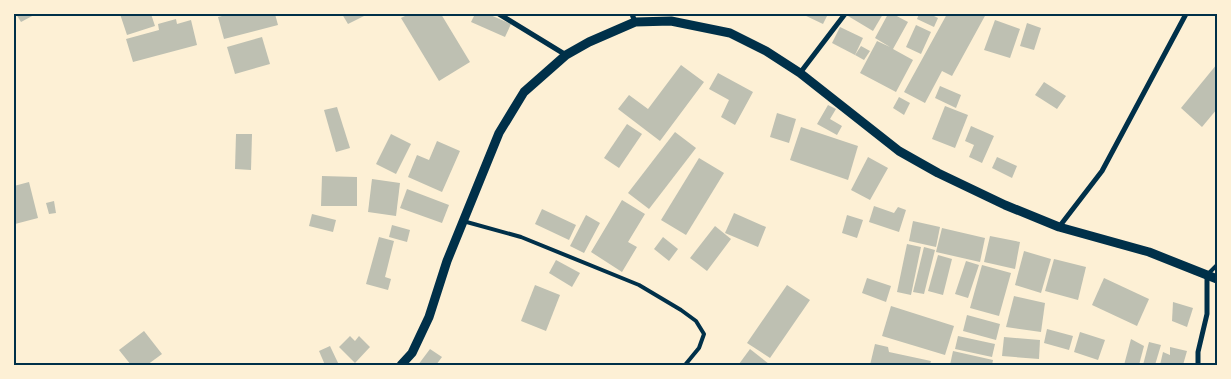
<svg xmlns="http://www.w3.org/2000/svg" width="1231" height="379" viewBox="0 0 1231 379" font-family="Cabin,sans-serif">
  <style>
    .building { fill: #bec0b2 }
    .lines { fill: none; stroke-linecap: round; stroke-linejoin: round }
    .service { stroke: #003049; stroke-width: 4 }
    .minor { stroke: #003049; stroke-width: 5 }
    .tertiary { stroke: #003049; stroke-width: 9 }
    .neatline { fill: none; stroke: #003049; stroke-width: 2 }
  </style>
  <rect width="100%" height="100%" fill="#fdf0d5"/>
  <g class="building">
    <path d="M16 14H33L34 15 21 22Z"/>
    <path d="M120 14H151L155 26 127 35Z"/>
    <path d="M230 14H275L278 25 224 39 218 17Z"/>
    <path d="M342 14H368L348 24Z"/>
    <path d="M409 14H441L470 62 439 81 401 18Z"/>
    <path d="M475 14H488L511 24 505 37 471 22Z"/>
    <path d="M802 14H828L823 24Z"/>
    <path d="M850 14H883L873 31 848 16Z"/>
    <path d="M888 14H893L908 22 893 49 913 60 896 92 860 73 877 41 890 47 875 38Z"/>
    <path d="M919 14H930L938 18 934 27 917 19Z"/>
    <path d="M947 14H986L952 76 942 71 925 103 904 92Z"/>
    <path d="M176 19 177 24 191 20 197 45 133 62 126 39 159 30 158 24Z"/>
    <path d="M995 20 1020 29 1010 58 984 50Z"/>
    <path d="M1027 23 1041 28 1034 50 1020 46Z"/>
    <path d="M916 25 931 32 921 54 906 47Z"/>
    <path d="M840 27 863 38 855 55 832 43Z"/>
    <path d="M262 37 270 64 235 74 227 47Z"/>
    <path d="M861 46 870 51 864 60 855 55Z"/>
    <path d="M1217 64V109L1202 127 1181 108Z"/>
    <path d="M681 65 704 82 660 141 618 109 629 95 648 109Z"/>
    <path d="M718 73 753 92 735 125 721 117 729 100 709 89Z"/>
    <path d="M1044 82 1066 96 1057 109 1035 95Z"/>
    <path d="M940 86 961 95 956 108 935 98Z"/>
    <path d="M899 97 910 103 904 115 893 108Z"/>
    <path d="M828 105 836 109 830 119 842 126 837 135 817 124Z"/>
    <path d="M945 106 968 115 955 148 932 139Z"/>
    <path d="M337 107 350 148 336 152 324 110Z"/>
    <path d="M777 113 796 119 789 143 770 137Z"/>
    <path d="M627 124 642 134 619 168 604 158Z"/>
    <path d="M971 126 994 136 982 163 969 157 974 145 965 141Z"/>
    <path d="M801 127 858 146 848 180 790 160Z"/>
    <path d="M675 132 696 148 649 209 628 193Z"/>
    <path d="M236 134H252L251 170 235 169Z"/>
    <path d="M391 134 411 144 396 174 376 164Z"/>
    <path d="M437 141 460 151 442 192 408 177 417 155 429 160Z"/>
    <path d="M868 157 888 168 870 200 851 190Z"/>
    <path d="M997 157 1017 166 1012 178 992 168Z"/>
    <path d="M699 158 724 173 686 235 661 220Z"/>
    <path d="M322 176 357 177V206H321Z"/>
    <path d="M372 179 400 183 396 216 368 212Z"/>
    <path d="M29 182 38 218 15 224 14 186Z"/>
    <path d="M407 189 449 205 442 223 400 208Z"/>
    <path d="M622 200 645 214 628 242 637 247 622 272 591 252Z"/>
    <path d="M54 201 56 213 49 214 46 203Z"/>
    <path d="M874 206 894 213 898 207 906 210 899 232 869 222Z"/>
    <path d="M542 209 576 225 569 240 535 224Z"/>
    <path d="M734 213 766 227 758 247 725 233Z"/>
    <path d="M312 214 336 220 333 232 309 226Z"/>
    <path d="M586 215 600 223 584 253 570 246Z"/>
    <path d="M847 215 863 220 857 238 842 233Z"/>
    <path d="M913 221 940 227 936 247 909 241Z"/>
    <path d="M392 225 410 230 407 242 389 237Z"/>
    <path d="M715 226 731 239 707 271 690 258Z"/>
    <path d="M942 228 985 238 980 262 936 252Z"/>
    <path d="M990 236 1020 242 1015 269 984 262Z"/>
    <path d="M379 237 394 241 385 277 391 279 388 290 366 284Z"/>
    <path d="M663 237 678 249 669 261 654 249Z"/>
    <path d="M907 244 921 247 911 295 897 292Z"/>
    <path d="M924 247 935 250 924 294 913 292Z"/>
    <path d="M1024 251 1051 259 1041 293 1015 285Z"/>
    <path d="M938 255 952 259 943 295 928 291Z"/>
    <path d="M1054 259 1086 267 1078 300 1045 291Z"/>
    <path d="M556 260 580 273 572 287 549 273Z"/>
    <path d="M966 261 979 265 968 298 955 294Z"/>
    <path d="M982 265 1011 273 999 316 970 308Z"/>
    <path d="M867 278 891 286 886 302 862 293Z"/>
    <path d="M1104 278 1149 299 1137 326 1092 305Z"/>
    <path d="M535 285 560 295 546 331 521 321Z"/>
    <path d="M787 285 810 300 770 358 747 343Z"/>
    <path d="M1014 296 1045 303 1041 332 1006 327Z"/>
    <path d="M1173 302 1193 308 1187 327 1172 321Z"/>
    <path d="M891 306 954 326 945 355 882 336Z"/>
    <path d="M967 315 1000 324 996 340 963 331Z"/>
    <path d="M1047 329 1073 336 1069 350 1044 343Z"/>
    <path d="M144 331 162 354 147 365H131L119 350Z"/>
    <path d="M1080 332 1105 340 1098 360 1074 352Z"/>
    <path d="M350 336 355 341 359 336 370 347 355 363 339 347Z"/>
    <path d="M958 336 995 344 992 357 955 349Z"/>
    <path d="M1004 337 1040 340 1039 359 1002 356Z"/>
    <path d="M1131 339 1144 346 1139 365H1124Z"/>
    <path d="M1149 342 1161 345 1155 365H1143Z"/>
    <path d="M875 344 888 347 889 352 931 361 930 365H870Z"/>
    <path d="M330 346 339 365H325L319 351Z"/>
    <path d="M1170 347 1187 351 1183 365H1160L1163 352 1170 355Z"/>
    <path d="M430 349 442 357 436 365H418Z"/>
    <path d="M750 349 769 364 768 365H741L739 364Z"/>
    <path d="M953 351 993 360 992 365H950Z"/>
  </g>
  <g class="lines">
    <g class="service">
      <path d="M463 221 521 237 639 285 681 310 696 321 704 334 699 348 685 365"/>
      <path d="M1207 275 1217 265"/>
    </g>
    <g class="minor">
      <path d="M499 14 566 55"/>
      <path d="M632 14 635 22"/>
      <path d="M800 73 845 14"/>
      <path d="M1059 227 1102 171 1186 14"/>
      <path d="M1198 365V352L1207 314V275"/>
    </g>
    <path class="tertiary" d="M401 365 412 353 429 317 447 261 499 133 524 92 566 55 589 42 635 22 671 21 730 33 766 51 800 73 899 151 938 173 1005 205 1059 227 1149 252 1217 279"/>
  </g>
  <rect width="1231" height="379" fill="none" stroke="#fdf0d5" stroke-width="30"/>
  <rect x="15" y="15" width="1201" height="349" class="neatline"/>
</svg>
